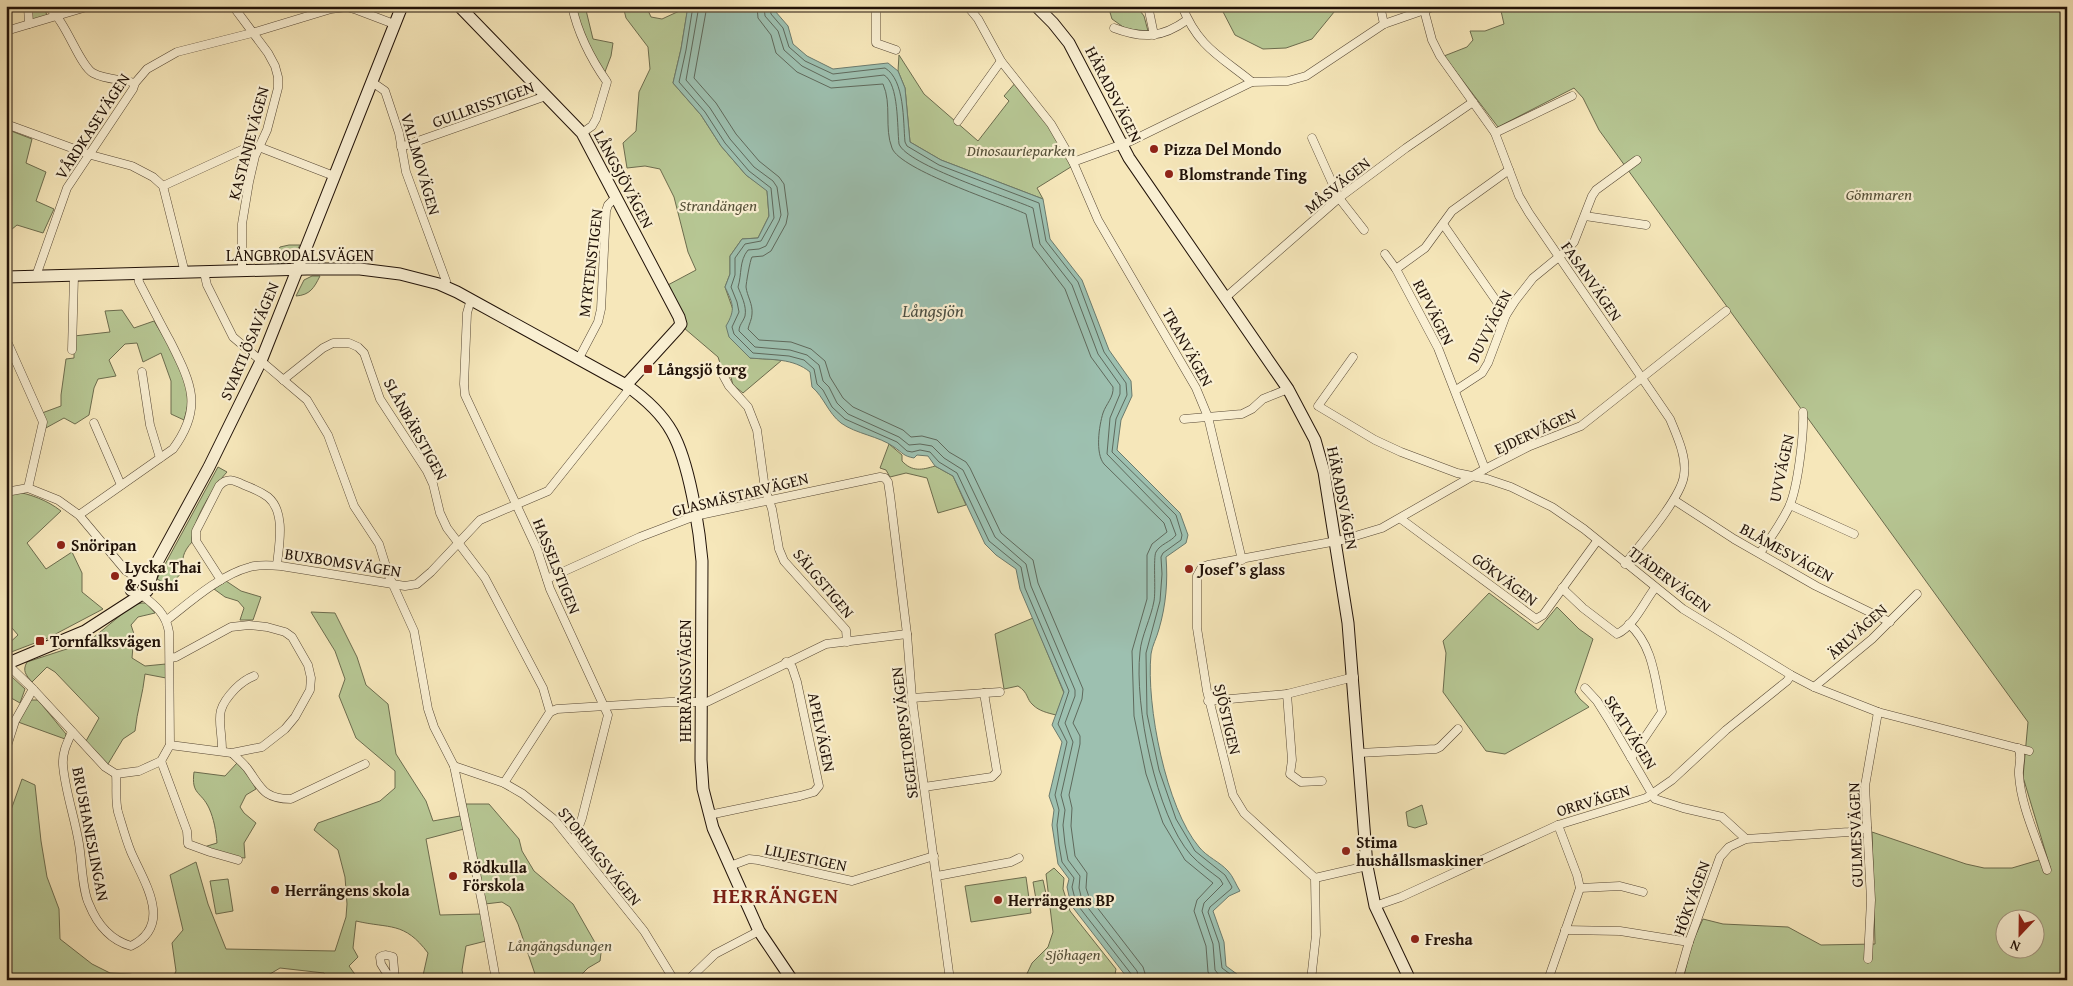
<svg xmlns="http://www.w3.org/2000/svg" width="2073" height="986" viewBox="0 0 2073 986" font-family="'Gentium Book Plus',serif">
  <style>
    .green { fill: #b7c794; stroke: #6c6c4e; fill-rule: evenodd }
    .water { fill: #9dc0b0; stroke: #6b7a6d }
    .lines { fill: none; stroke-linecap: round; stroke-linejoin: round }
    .shore { stroke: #5f695c; stroke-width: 1 }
    .street-casing { stroke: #564734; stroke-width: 9 }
    .secondary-casing { stroke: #211208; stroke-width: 13 }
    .street { stroke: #f9efd2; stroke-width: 8 }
    .secondary { stroke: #f9efd2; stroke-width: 11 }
    .poi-dot { fill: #8f2418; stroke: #f9efd2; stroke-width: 2 }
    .labels { text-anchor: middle; stroke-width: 4.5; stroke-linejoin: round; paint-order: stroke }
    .street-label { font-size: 16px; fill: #211208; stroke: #f9efd2 }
    .poi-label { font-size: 16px; font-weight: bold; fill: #211208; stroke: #f9efd2; text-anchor: start }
    .park-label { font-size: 16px; font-style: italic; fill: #565139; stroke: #f9efd2 }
    .water-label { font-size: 18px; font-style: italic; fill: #4c4f43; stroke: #f9efd2 }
    .district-label { font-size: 21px; font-weight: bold; letter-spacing: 1px; fill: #7a1f14; stroke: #f9efd2 }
  </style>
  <rect width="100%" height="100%" fill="#f6e7ba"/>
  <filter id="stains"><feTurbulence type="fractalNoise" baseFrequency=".004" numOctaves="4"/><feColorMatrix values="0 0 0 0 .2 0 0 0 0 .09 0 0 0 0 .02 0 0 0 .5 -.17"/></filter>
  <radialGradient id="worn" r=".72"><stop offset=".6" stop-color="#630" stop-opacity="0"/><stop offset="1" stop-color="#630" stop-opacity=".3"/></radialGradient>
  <g class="green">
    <path d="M30 6H37L46 12 47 17 33 20 31 18Z"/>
    <path d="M573 6H585L593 39 613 43 611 56 603 77 587 51Z"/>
    <path d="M623 6H646L651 17 662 19 688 7 681 49 673 83 701 115 721 146 746 175 767 190 769 216 758 238 742 239 730 256V274L725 287 750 358 782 360 743 393 733 385 729 370 722 369 718 357 684 328 666 286 696 270 688 252 674 197 660 169 645 166 627 168 623 143 636 131 639 92 650 69 648 47 626 18Z"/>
    <path d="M1112 6 1137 7 1144 16 1148 31 1126 29 1112 19 1109 9Z"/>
    <path d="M1220 6H1339L1312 39 1286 48 1263 49 1235 35Z"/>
    <path d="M1503 6H2067V980H1683L1691 945 1703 919 1723 924 1788 927 1821 945 1875 944 1872 832 1966 864 1984 868H2012L2039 860 2050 867 2023 777 2028 722 1599 130 1583 98 1574 88 1498 127 1444 56 1467 47 1473 40 1470 31H1485L1504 24 1501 11ZM2006 918H2036V948H2006Z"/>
    <path d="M899 55 924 94 978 141 1009 101 1004 96 1017 81 1051 124 1074 165 1037 188 1043 199 941 160 910 142 905 88 898 71Z"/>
    <path d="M6 129 32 139 26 163 46 172 36 201 54 209 43 233 17 225 6 234Z"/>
    <path d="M289 245H300C293 258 287 264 273 265L275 255 280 247Z"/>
    <path d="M312 276H320C314 288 310 295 296 296L304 280Z"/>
    <path d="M122 310 134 328 154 321C165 340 185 367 188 388 190 399 187 409 184 420L171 414V381L161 353 143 362 137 343 125 344 109 360 116 376 98 379 94 388 89 415 75 424 64 418 44 429 42 413 61 406V395L66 359 74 358V336L110 332 105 311Z"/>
    <path d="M889 444 902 455V461C912 472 922 470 935 466L953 476 966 505 938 513 927 478 906 473 890 477 886 470 880 468Z"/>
    <path d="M218 467 227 472C214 486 191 522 192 542 183 552 181 559 184 571L169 585 157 579Z"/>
    <path d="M13 491C30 494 47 500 61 511L27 543 46 569 72 552 82 573V592L103 609 48 638 6 654V646L18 635 6 621V495Z"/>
    <path d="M226 581 241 591 261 597 253 620H240L244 608 238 601 225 597 214 589Z"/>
    <path d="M1489 593 1538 630 1557 607 1579 629 1593 639 1575 692 1580 699 1589 707 1505 754 1486 751 1443 692 1446 653 1443 641Z"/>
    <path d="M142 603H146L155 613 138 617 131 625 134 634 132 658 145 666 166 664V678L145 674C143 694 137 711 135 731L123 739 108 764 86 741 99 718 55 672 47 667 32 682C26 675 22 671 27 662L88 642 133 605Z"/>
    <path d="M311 612 335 613 357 657 366 685 388 704 396 754 426 801 433 821 460 816 464 829 426 839 440 915 481 914 486 941 466 946 462 970 464 980H422L428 953C404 921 390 929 356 921L353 948 358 957 349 966 359 980H328L324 973 280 968 260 980H172L176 971 172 943 183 930 170 875 196 862 208 904 226 949 335 951 346 917 347 904 345 877 338 850 314 830 318 823 380 801 395 788V771L356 738 339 696 345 679 335 651Z"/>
    <path d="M1033 618 1064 693 1056 715C1048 713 1039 711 1033 705 1026 699 1029 693 1018 686L1004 689 995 634Z"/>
    <path d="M6 675 11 676 25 689 20 703 6 695Z"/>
    <path d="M30 700H38L66 734 65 739 18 722Z"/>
    <path d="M237 763 249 776 256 789 246 795 240 807 244 813 256 823 244 843 245 858 234 857 204 847 217 843C216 831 214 819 209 808 201 791 191 795 194 772L225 776Z"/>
    <path d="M22 779 35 785 41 841 47 877 59 909 60 939 92 964 110 973 130 974 156 980H6V824Z"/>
    <path d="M465 804H489L519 839 522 851 534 871 573 904 601 953 600 961 588 968 576 980H537L518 924 510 907 502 902 485 904Z"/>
    <path d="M1422 805 1427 824 1415 828 1408 826 1406 812Z"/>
    <path d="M1054 868 1064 878 1063 889 1070 911 1116 969 1114 980H1024L1032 963 1048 947 1053 932 1046 874Z"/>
    <path d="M1026 877 1031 913 971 922 965 886Z"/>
    <path d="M228 879 233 911 216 914 210 881Z"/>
    <path d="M1043 880 1048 903 1037 905 1033 882Z"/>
  </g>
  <path class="water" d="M688 6H775V11L788 26 793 44 807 56 833 69 888 63 898 71 905 88 910 142 941 160 1043 199 1050 239 1082 280 1109 350 1131 381 1132 396 1121 420 1117 450 1180 513 1188 535 1186 543 1166 557C1168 581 1166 605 1159 629 1157 637 1152 646 1151 654 1146 705 1166 808 1199 847 1207 857 1220 862 1228 871 1233 876 1236 885 1240 891L1229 896 1213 911 1224 942 1226 966 1245 980H1129L1071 905 1067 887 1069 879 1058 864 1052 825 1054 810 1049 796 1062 742 1052 725 1064 692 1020 589 1016 569 996 555 985 544 953 476 935 466 928 456 917 455 914 458C903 456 903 453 894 447 879 436 856 434 841 423 828 413 824 397 812 387L810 372C793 358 772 360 750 358L729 337 726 326C736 309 733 304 725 287L730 274V256L742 239 758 238 769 216 767 191 746 175 721 146 701 115 673 83 681 49Z"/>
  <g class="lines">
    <g class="shore">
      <path d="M693 6 686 50 679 82 705 112 725 143 749 171 771 188 774 218 761 241 745 244 735 258V275L731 287 737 302 739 312 732 327 734 334 753 353 789 356 804 360 814 369 817 384 823 390 832 407 845 419 897 442 907 451 912 452 920 450 930 452 939 462 957 473 989 541 1021 567 1025 588 1069 691 1058 724 1067 742 1055 795 1059 810 1057 825 1059 845 1062 862 1074 878 1072 887 1076 903 1132 975 1133 980"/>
      <path d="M699 6 686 80 710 108 730 139 754 167 773 181 777 187 781 215 779 221 766 246 759 249 748 250C739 261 742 274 738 287 741 295 747 306 745 316 743 322 739 325 739 331L755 347 790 350 807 355 819 365 823 381 829 387 837 403 848 414 899 437 909 445 920 444 932 446 944 458 963 470 995 537 1026 564 1031 586 1075 690V696L1065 723 1073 742 1061 795 1065 810 1063 825 1065 844 1068 860 1080 876 1079 888 1082 900 1137 971 1139 980"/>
      <path d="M707 6 694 78 716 103 736 134 759 161 779 177 784 184 788 214 786 224 771 251 763 256 752 257C750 260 746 284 746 287 747 296 753 304 752 314 752 319 749 324 748 329L759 340 791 342 811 349 825 361 830 377 843 398 853 407 903 430 911 437 922 436 937 440 949 452 966 462 970 468 1001 533 1033 560 1038 583 1083 689 1082 699 1073 723 1080 736V744L1069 795 1072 808 1071 826 1075 856 1087 873 1086 888 1089 897 1143 967 1147 980"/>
      <path d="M757 6 758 18 771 35 776 53 797 72 831 88 883 84C892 104 884 128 892 148 900 170 1002 203 1026 214L1033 247 1065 289 1091 357 1113 387C1114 397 1106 404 1103 413 1099 426 1095 453 1104 464L1164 523 1167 532 1152 544 1147 555V599L1132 651 1134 716 1146 774 1163 823 1185 860 1213 883 1197 900 1194 911 1206 946 1208 972 1213 980"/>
      <path d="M764 6 765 16 778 31 784 50 802 66 832 81 884 75C899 84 897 127 899 144 907 165 1008 197 1033 208L1040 244 1072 285 1098 354 1120 385V394L1110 418 1107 454 1170 519 1176 535C1171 542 1160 544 1156 552 1153 557 1156 591 1154 601 1151 618 1141 637 1140 652 1134 704 1156 816 1191 855 1199 864 1211 872 1220 879L1223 884 1204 903 1202 911 1213 944 1215 970 1219 975 1226 980"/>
      <path d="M770 6 771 14 783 28 789 47 805 61 833 74 885 68C905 80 903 121 905 142L907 146 939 165 1039 203 1046 241 1078 282 1104 352 1126 383 1127 395 1116 419 1112 452 1176 515 1182 535 1181 540 1163 553 1161 557 1162 574 1160 601 1146 653 1147 714 1159 770 1176 819 1195 851 1225 875 1232 887 1231 889 1210 907 1208 912 1219 943 1222 968 1238 980"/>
    </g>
    <g class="street-casing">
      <g id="street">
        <path d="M28 6 29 24"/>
        <path d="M47 6C66 20 79 65 93 73 106 80 121 79 135 83"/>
        <path d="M233 6 268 53 275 66 278 77V88L267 130 255 156 249 182 242 224V271"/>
        <path d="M572 6C578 34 591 59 607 82L596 119 592 126 582 133"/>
        <path d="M876 6V43L896 50"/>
        <path d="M1148 6 1154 35"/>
        <path d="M1182 6C1198 47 1220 56 1252 82"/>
        <path d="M1380 6 1384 24"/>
        <path d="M969 8 978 19 1001 61 1051 124 1073 162 1098 220 1196 388 1208 417 1242 560"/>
        <path d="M1424 10 1432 40 1440 56 1495 133 1519 196 1529 213 1670 419C1677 436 1687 457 1684 475 1682 497 1640 545 1625 564"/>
        <path d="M1114 28C1143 39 1162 38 1187 20"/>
        <path d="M6 31 90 6"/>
        <path d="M372 82 385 91 399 133 406 172 446 281 444 286"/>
        <path d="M958 121 1001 61"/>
        <path d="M6 124 91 155 132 166 153 177 163 186 185 273"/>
        <path d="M1495 133 1572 96"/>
        <path d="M1312 138 1339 198 1364 230"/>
        <path d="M401 147 546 96"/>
        <path d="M1073 162 1131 141 1252 82 1288 81 1306 76 1384 24 1436 6"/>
        <path d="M163 186 246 148 259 147 334 176"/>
        <path d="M1585 216 1646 225"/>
        <path d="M1443 224 1506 315"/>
        <path d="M1385 254 1396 269 1438 348 1485 469"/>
        <path d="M1396 269 1425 248 1452 211 1509 170"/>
        <path d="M204 272 207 285 233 337 307 400 328 435 354 506 379 544 389 576 414 631 428 709 434 727 454 766 483 907 496 980"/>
        <path d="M36 276 67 188 133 89 135 83 147 69 177 52 252 33 331 9 347 7 357 10 394 24"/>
        <path d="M1225 298 1339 198 1406 148 1473 102"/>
        <path d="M471 299 467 313 464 384 465 395 537 549 550 589 608 715 582 818 573 842"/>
        <path d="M6 339 43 422 28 488"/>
        <path d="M72 350 74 276"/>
        <path d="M1353 357 1318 406 1375 440 1401 452 1457 473 1487 479 1511 487 1552 507 1584 529 1683 609 1791 675 1814 687 1878 712 2029 751"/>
        <path d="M578 360 598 322 601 309 606 211 608 205 616 197"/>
        <path d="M142 372 150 425 160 458"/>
        <path d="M723 375 729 386 748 407 757 430 765 489 772 509 779 549 784 561 846 630 847 642"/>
        <path d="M283 380 323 348 333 343H349L358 347 364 353 380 399 427 471 433 484 440 513 447 528 485 578 543 688 550 712 504 783"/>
        <path d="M1456 390 1482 373 1488 363 1506 315 1515 301 1533 278 1566 251 1574 242 1592 196 1596 190 1637 160"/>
        <path d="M1184 419 1242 414 1252 409 1263 399 1288 389"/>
        <path d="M94 423 121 485"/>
        <path d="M6 492 28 488 58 500 79 515 126 571 137 578"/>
        <path d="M1674 500 1734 539 1816 586 1890 622"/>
        <path d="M1790 505 1854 534"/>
        <path d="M79 515 173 449C204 407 191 383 170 341 159 321 149 301 139 282L138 274"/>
        <path d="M1401 519 1536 619 1543 615 1597 541"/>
        <path d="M1760 553C1771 538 1781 523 1789 507 1798 487 1804 434 1803 412"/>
        <path d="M547 579 640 537 695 516 880 477 885 478 888 482 890 495 907 634 912 698 950 980"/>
        <path d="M221 580 196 541V531L219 486C227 477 234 480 244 485 252 488 261 492 268 497 286 512 279 545 277 565"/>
        <path d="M1562 588 1583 608 1617 634C1634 626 1644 602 1655 588"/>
        <path d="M167 620C191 601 220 575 250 567 260 564 271 565 281 566L405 586 417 584 431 572 480 520 548 491 630 388"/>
        <path d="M1629 624C1654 646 1655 681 1662 712L1631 758"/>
        <path d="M6 663 33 689 105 767 116 774 139 771 161 761 170 745 169 632C166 614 156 606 142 595"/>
        <path d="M1814 687 1872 639 1917 594"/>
        <path d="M1585 688 1597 701 1609 720 1655 799 1683 808 1722 817 1746 839"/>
        <path d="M1287 694 1292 760 1290 774 1301 782 1322 781"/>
        <path d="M912 698 1000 692"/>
        <path d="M1208 701 1287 694 1354 677"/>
        <path d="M550 712 557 709 670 702H707L826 644 907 634"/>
        <path d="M72 732C67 743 62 753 63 765 65 791 75 818 79 844 82 861 82 890 89 904 97 924 110 940 131 946 174 925 144 882 131 852 126 840 122 825 118 812 115 801 117 786 116 774"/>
        <path d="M170 745 232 753 262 747 285 729 295 717 310 690 311 678 308 665 292 637 285 632 267 627 249 625 231 627 176 657 170 658"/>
        <path d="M2018 748C2023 756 2018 766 2019 775 2021 807 2037 839 2047 870"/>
        <path d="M6 749 15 721 33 689"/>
        <path d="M222 751C222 720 212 713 235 689 241 683 246 679 254 676"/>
        <path d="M232 753C237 758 243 763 247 768 261 787 263 799 291 799L365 764"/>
        <path d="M1359 753 1436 749 1440 747 1458 729"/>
        <path d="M161 761 187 831 188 844 210 852 238 860"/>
        <path d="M454 766 504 783 523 794 555 820 644 931 674 980"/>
        <path d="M924 787 992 777 997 772 984 693"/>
        <path d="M709 815 800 796 814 792 819 786 797 682 792 667 786 662"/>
        <path d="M730 866 749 859 758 860 852 881 934 856"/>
        <path d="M937 876 1011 862 1019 858"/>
        <path d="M1315 878 1367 866"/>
        <path d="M1580 888 1620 886 1643 892"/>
        <path d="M1375 906 1401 897 1558 825 1646 798 1672 780 1726 730 1787 681 1791 675"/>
        <path d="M1565 930 1620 931 1689 942"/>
        <path d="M1868 959 1871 900 1865 786 1878 712"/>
        <path d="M391 980 381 964 380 957C385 954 388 955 393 957L395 980"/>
        <path d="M688 980 715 954 759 931"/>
        <path d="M1311 980 1316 935 1315 878 1244 813 1233 795 1207 691 1197 628V576L1202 567 1208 565 1342 540 1382 528 1485 469 1530 446 1581 426 1726 311"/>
        <path d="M1548 980 1580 888 1577 875 1558 825"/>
        <path d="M1678 980 1689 942 1720 857 1729 847 1746 839 1849 832 1867 828"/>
      </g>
    </g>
    <g class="secondary-casing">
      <g id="secondary">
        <path d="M459 6 582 133 679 317 681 324 678 328 626 385"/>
        <path d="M1036 6 1053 23 1069 43 1129 158 1288 389 1315 440 1324 472 1348 623 1367 866 1375 906 1410 980"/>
        <path d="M6 277 307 269H360L400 274 439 284 457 292 626 385C643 397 662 414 672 432 689 462 699 526 702 561L701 760 703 789 713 828 759 931 792 980"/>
        <path d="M131 590C130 579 145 573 154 568"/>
        <path d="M6 664 85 631 147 591 154 568 209 467 261 361 402 6"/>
      </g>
    </g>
    <use href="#street" class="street"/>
    <use href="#secondary" class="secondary"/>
  </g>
  <g class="poi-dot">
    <circle cx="1154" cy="149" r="5"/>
    <circle cx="1169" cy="174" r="5"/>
    <rect x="643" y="364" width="10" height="10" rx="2.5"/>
    <circle cx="61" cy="545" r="5"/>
    <circle cx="1189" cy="569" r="5"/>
    <circle cx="115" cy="576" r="5"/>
    <rect x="35" y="636" width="10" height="10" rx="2.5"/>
    <circle cx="1346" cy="851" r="5"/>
    <circle cx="453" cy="876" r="5"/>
    <circle cx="275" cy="890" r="5"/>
    <circle cx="998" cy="900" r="5"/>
    <circle cx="1415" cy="939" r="5"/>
  </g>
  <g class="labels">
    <g class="street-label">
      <text transform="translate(1114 94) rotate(63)" y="6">HÄRADSVÄGEN</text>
      <text transform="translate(483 104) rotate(-20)" y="6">GULLRISSTIGEN</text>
      <text transform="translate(92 126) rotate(-57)" y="6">VÅRDKASEVÄGEN</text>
      <text transform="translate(248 143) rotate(-75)" y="6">KASTANJEVÄGEN</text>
      <text transform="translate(421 164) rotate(74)" y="6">VALLMOVÄGEN</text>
      <text transform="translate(624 179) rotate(62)" y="6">LÅNGSJÖVÄGEN</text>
      <text transform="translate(1337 185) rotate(-39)" y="6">MÅSVÄGEN</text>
      <text x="300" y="261">LÅNGBRODALSVÄGEN</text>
      <text transform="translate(590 263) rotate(-83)" y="6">MYRTENSTIGEN</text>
      <text transform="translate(1592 281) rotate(55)" y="6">FASANVÄGEN</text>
      <text transform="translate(1434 312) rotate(63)" y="6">RIPVÄGEN</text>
      <text transform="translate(1489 326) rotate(-63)" y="6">DUVVÄGEN</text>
      <text transform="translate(249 341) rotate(-67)" y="6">SVARTLÖSAVÄGEN</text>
      <text transform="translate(1188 347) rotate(61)" y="6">TRANVÄGEN</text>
      <text transform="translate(416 429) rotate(61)" y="6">SLÅNBÄRSTIGEN</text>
      <text transform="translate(1535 431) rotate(-25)" y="6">EJDERVÄGEN</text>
      <text transform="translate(1781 468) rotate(-78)" y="6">UVVÄGEN</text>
      <text transform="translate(740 494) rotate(-14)" y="6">GLASMÄSTARVÄGEN</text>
      <text transform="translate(1343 498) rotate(79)" y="6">HÄRADSVÄGEN</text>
      <text transform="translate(1787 552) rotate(29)" y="6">BLÅMESVÄGEN</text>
      <text transform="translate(343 562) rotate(9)" y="6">BUXBOMSVÄGEN</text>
      <text transform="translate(557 566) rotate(68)" y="6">HASSELSTIGEN</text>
      <text transform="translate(1505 579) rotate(37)" y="6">GÖKVÄGEN</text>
      <text transform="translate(1670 579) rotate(37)" y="6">TJÄDERVÄGEN</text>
      <text transform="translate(824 583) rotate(50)" y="6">SÄLGSTIGEN</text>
      <text transform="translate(1857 631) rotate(-42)" y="6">ÄRLVÄGEN</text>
      <text transform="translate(685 681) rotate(-90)" y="6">HERRÄNGSVÄGEN</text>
      <text transform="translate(1228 719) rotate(77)" y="6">SJÖSTIGEN</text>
      <text transform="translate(822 732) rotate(78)" y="6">APELVÄGEN</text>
      <text transform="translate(1631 732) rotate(58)" y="6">SKATVÄGEN</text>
      <text transform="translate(904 733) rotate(-97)" y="6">SEGELTORPSVÄGEN</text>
      <text transform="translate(1593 800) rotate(-17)" y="6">ORRVÄGEN</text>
      <text transform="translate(91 834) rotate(79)" y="6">BRUSHANESLINGAN</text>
      <text transform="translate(1855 835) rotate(-92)" y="6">GULMESVÄGEN</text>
      <text transform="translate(600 856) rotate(51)" y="6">STORHAGSVÄGEN</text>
      <text transform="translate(806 857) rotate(12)" y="6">LILJESTIGEN</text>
      <text transform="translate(1691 898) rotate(-70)" y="6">HÖKVÄGEN</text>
    </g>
    <g class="poi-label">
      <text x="1164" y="155">Pizza Del Mondo</text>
      <text x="1179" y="180">Blomstrande Ting</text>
      <text x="658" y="375">Långsjö torg</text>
      <text x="71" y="551">Snöripan</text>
      <text x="125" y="573">Lycka Thai<tspan x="125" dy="18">&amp; Sushi</tspan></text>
      <text x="1199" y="575">Josef’s glass</text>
      <text x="50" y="647">Tornfalksvägen</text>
      <text x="1356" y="848">Stima<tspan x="1356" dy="18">hushållsmaskiner</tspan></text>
      <text x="463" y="873">Rödkulla<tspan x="463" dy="18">Förskola</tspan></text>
      <text x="285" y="896">Herrängens skola</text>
      <text x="1008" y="906">Herrängens BP</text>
      <text x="1425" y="945">Fresha</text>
    </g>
    <g class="park-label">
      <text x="1021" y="156">Dinosaurieparken</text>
      <text x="1879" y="200">Gömmaren</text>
      <text x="718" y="211">Strandängen</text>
      <text x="560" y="951">Långängsdungen</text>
      <text x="1073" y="960">Sjöhagen</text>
    </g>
    <g class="water-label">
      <text x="933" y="317">Långsjön</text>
    </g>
    <g class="district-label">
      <text x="776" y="903">HERRÄNGEN</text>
    </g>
  </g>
  <rect width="2073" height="986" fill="none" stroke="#f6e7ba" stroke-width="25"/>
  <rect x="8" y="8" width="2058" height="971" fill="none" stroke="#211208" stroke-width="2.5"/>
  <rect x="12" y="12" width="2048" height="961" fill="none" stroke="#211208"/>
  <g transform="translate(2020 934) rotate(202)"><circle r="24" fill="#f9efd2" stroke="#a39781"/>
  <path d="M0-4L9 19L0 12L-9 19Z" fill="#8f2418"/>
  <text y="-8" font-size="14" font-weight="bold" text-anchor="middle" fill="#211208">N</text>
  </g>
  <rect width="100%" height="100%" filter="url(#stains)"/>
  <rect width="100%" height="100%" fill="url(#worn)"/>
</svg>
